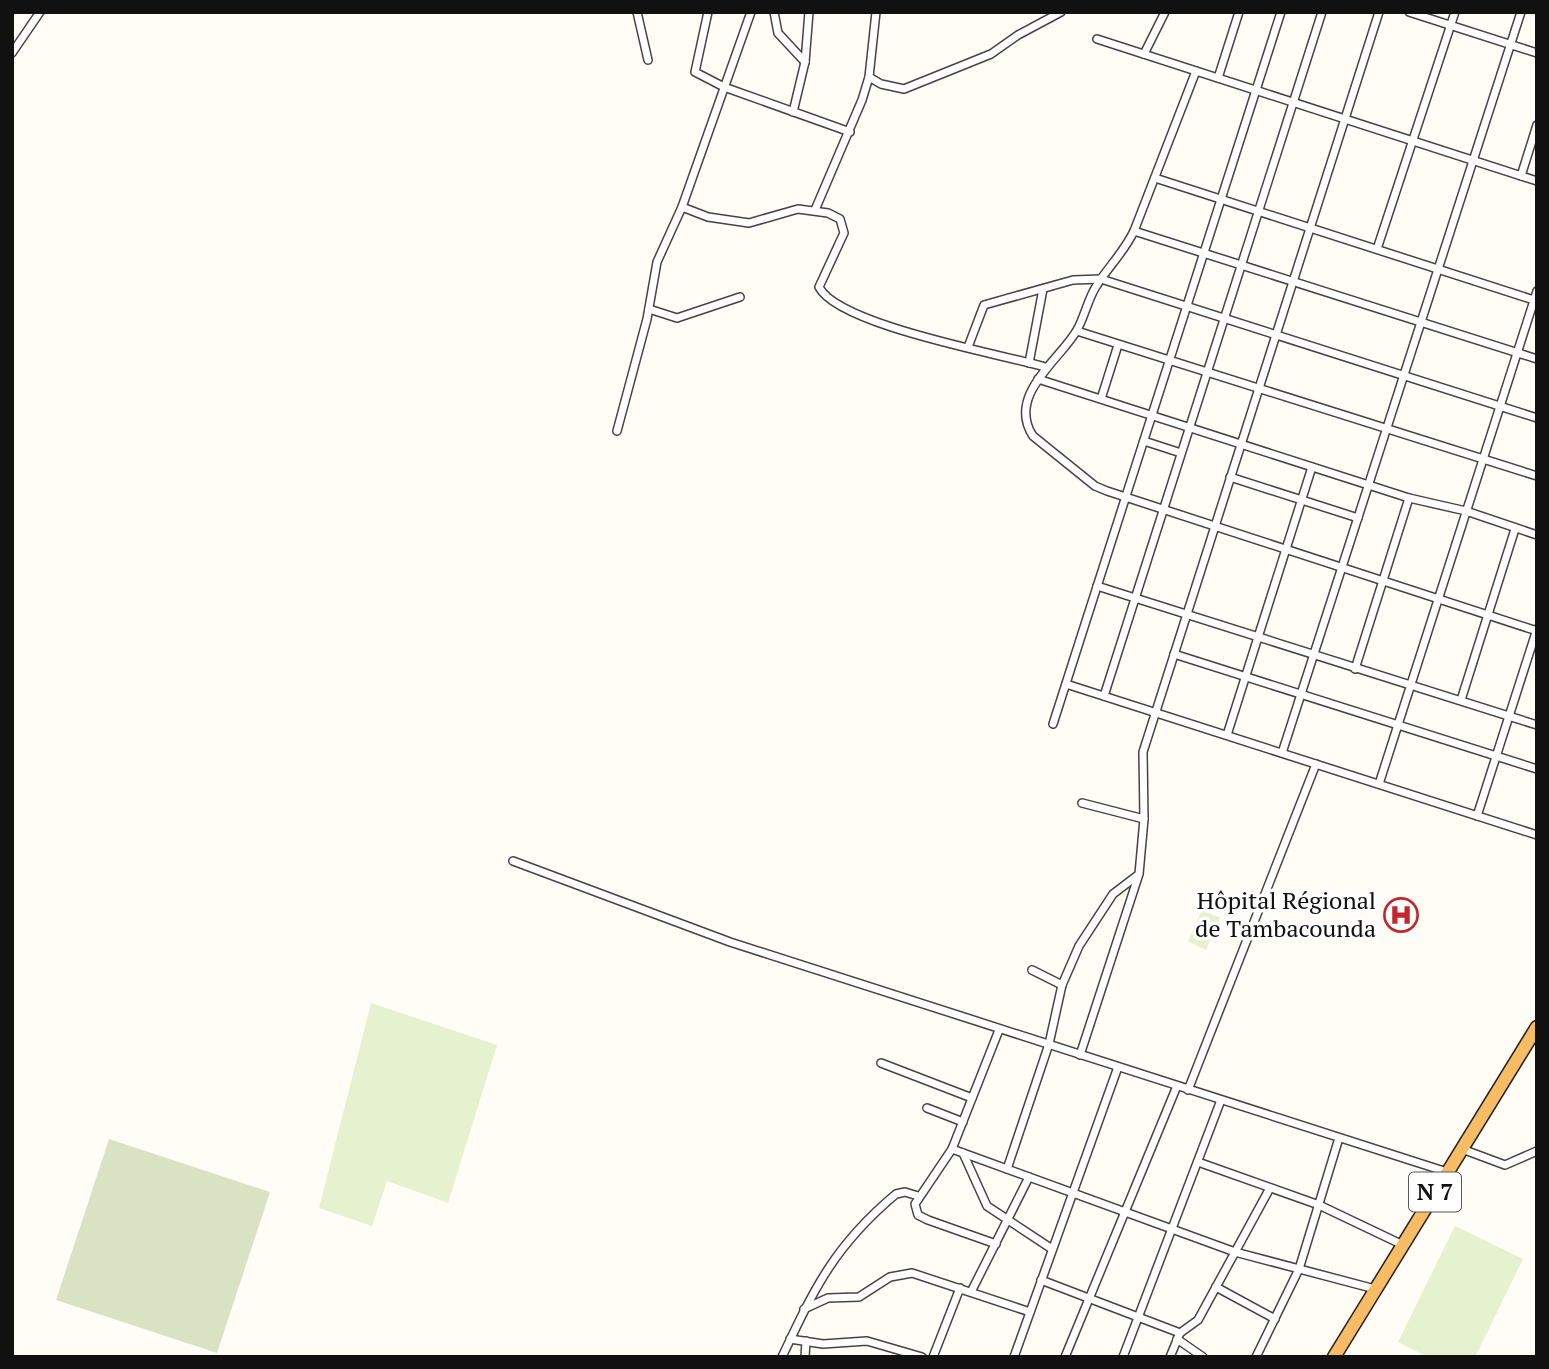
<svg xmlns="http://www.w3.org/2000/svg" width="1549" height="1369" viewBox="0 0 1549 1369" font-family="'PT Serif',serif">
  <style>
    .cemetery { fill: #d9e3c4 }
    .pitch { fill: #e6f2cf }
    .lines { fill: none; stroke-linecap: round; stroke-linejoin: round }
    .minor-casing { stroke: #444; stroke-width: 10 }
    .trunk-casing { stroke: #222; stroke-width: 15 }
    .minor { stroke: #fff; stroke-width: 7 }
    .trunk { stroke: #f7bc64; stroke-width: 12 }
    .labels { text-anchor: middle; stroke-width: 7; stroke-linejoin: round; paint-order: stroke }
    .shield { fill: #fff; stroke: #585858; stroke-width: 2 }
    .shield-label { font-size: 23px; font-weight: bold; fill: #111 }
    .poi-label { font-size: 24px; fill: #111; stroke: #fff; text-anchor: end }
  </style>
  <rect width="100%" height="100%" fill="#fffdf5"/>
  <path class="cemetery" d="M109 1139 270 1192 217 1353 56 1300Z"/>
  <g class="pitch">
    <path d="M1202 910 1220 918 1206 950 1188 941Z"/>
    <path d="M371 1003 497 1045 448 1203 387 1181 372 1226 319 1208Z"/>
    <path d="M1455 1226 1523 1259 1475 1357H1428L1398 1342Z"/>
  </g>
  <g class="lines">
    <g class="minor-casing">
      <g id="minor">
        <path d="M637 12 648 60"/>
        <path d="M708 12 695 72 724 87 850 132"/>
        <path d="M774 12 778 33 805 62"/>
        <path d="M1409 12 1537 53"/>
        <path d="M1097 39 1537 181"/>
        <path d="M12 53 40 12"/>
        <path d="M1144 54 1165 12"/>
        <path d="M1196 71 1134 231C1124 252 1109 266 1097 285 1088 298 1085 316 1077 330 1061 359 1006 395 1033 436L1095 486 1107 491 1537 631"/>
        <path d="M869 77 881 84 904 89 991 54 1018 35 1061 12"/>
        <path d="M1218 78 1239 12"/>
        <path d="M793 112 805 62 809 12"/>
        <path d="M1521 176 1537 125"/>
        <path d="M1155 178 1537 301"/>
        <path d="M682 207 708 217 749 223 798 209 828 213 840 219 844 233 819 287C838 325 1000 354 1045 367"/>
        <path d="M815 210 862 100 869 77 876 12"/>
        <path d="M1134 231 1537 359"/>
        <path d="M1377 249 1455 12"/>
        <path d="M649 309 677 318 740 297"/>
        <path d="M1077 331 1537 476"/>
        <path d="M968 347 984 305 1073 280 1101 279 1537 418"/>
        <path d="M1029 363 1043 289"/>
        <path d="M1038 379 1409 498 1466 511 1537 535"/>
        <path d="M1101 399 1118 345"/>
        <path d="M617 431 647 319 657 262 682 207 751 12"/>
        <path d="M1144 441 1181 453"/>
        <path d="M1230 477 1358 518"/>
        <path d="M1097 586 1537 725"/>
        <path d="M1174 654 1537 769"/>
        <path d="M1355 669 1409 498"/>
        <path d="M1066 684 1537 835"/>
        <path d="M1104 696 1322 12"/>
        <path d="M1461 700 1515 529"/>
        <path d="M1053 724 1281 12"/>
        <path d="M1227 735 1312 467"/>
        <path d="M1282 753 1521 12"/>
        <path d="M1379 784 1537 291"/>
        <path d="M1082 803 1144 819"/>
        <path d="M1477 816 1537 629"/>
        <path d="M513 861 730 942 1447 1172"/>
        <path d="M1032 970 1062 985"/>
        <path d="M1080 1055 1139 874 1144 819 1143 752 1379 12"/>
        <path d="M881 1063 972 1098"/>
        <path d="M1188 1090 1316 764"/>
        <path d="M927 1108 963 1122"/>
        <path d="M952 1149 1235 1252 1375 1289"/>
        <path d="M1462 1149 1505 1165 1537 1151"/>
        <path d="M963 1153 987 1206 1052 1249"/>
        <path d="M1198 1162 1319 1205 1403 1245"/>
        <path d="M1007 1169 1049 1044 1062 985 1079 946 1113 894 1138 875"/>
        <path d="M996 1244 928 1220 918 1215 915 1204 952 1149 999 1030"/>
        <path d="M1041 1280 1180 1333"/>
        <path d="M1216 1287 1275 1319"/>
        <path d="M971 1292 1029 1177"/>
        <path d="M804 1309 828 1298 859 1297 890 1277 912 1273 1030 1312"/>
        <path d="M790 1339 823 1344 867 1341 922 1357"/>
        <path d="M1177 1339 1203 1357"/>
        <path d="M782 1357C815 1287 835 1245 896 1194L905 1192 918 1196"/>
        <path d="M805 1357 806 1341"/>
        <path d="M933 1357 960 1288"/>
        <path d="M1014 1357 1118 1067"/>
        <path d="M1065 1357 1177 1086"/>
        <path d="M1123 1357 1221 1100"/>
        <path d="M1170 1357 1180 1333 1198 1320 1270 1188"/>
        <path d="M1256 1357 1299 1269 1339 1138"/>
      </g>
    </g>
    <g class="trunk-casing">
      <path id="trunk" d="M1334 1357 1537 1027"/>
    </g>
    <use href="#minor" class="minor"/>
    <use href="#trunk" class="trunk"/>
  </g>
  <defs>
    <g id="hospital-ring" transform="scale(1.75)"><circle r="9.5" fill="#fff" stroke="#c4262e" stroke-width="1.5"/><path d="M-5-5h3v3.5h4V-5h3V5h-3V1.5h-4V5h-3Z" fill="#c4262e"/></g>
  </defs>
  <g fill-rule="evenodd">
    <use href="#hospital-ring" x="1401" y="915"/>
  </g>
  <g class="labels">
    <rect class="shield" x="1409" y="1172.5" width="52" height="39" rx="5"/>
    <g class="shield-label">
      <text x="1435" y="1200">N 7</text>
    </g>
    <g class="poi-label">
      <text x="1376" y="909">Hôpital Régional<tspan x="1376" dy="28">de Tambacounda</tspan></text>
    </g>
  </g>
  <rect width="1549" height="1369" fill="none" stroke="#111111" stroke-width="28"/>
</svg>
